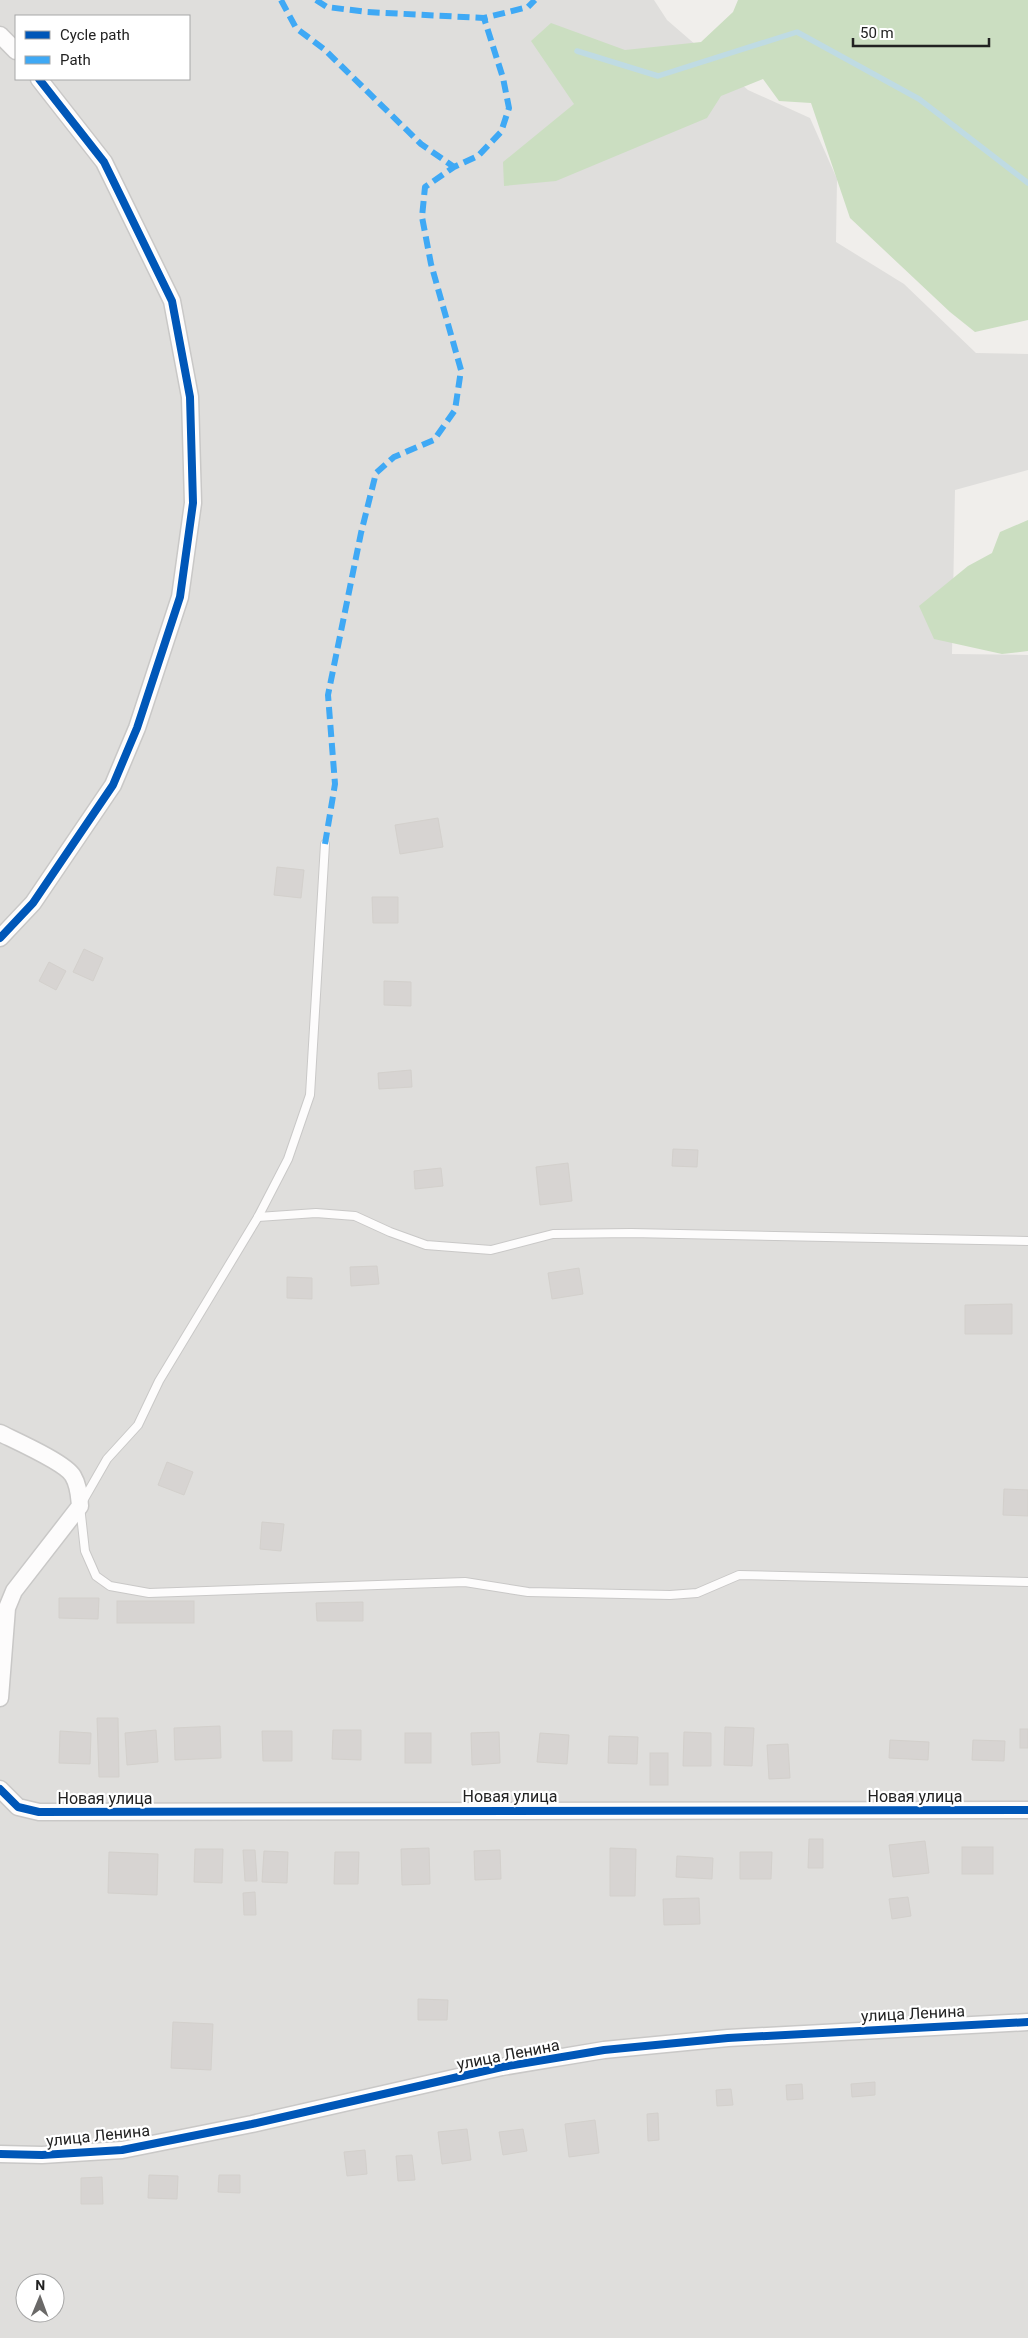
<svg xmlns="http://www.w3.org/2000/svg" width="1028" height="2338" viewBox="0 0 1028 2338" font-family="Roboto,sans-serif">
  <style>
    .residential { fill: #dfdedc; fill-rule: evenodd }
    .forest { fill: #cbdec1 }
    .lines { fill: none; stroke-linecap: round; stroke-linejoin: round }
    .stream { stroke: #bfdbe3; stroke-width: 5.5 }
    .building { fill: #d7d4d2; stroke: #d3d0cc }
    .service-casing { stroke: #c9c8c7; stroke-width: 10 }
    .minor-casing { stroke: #c9c8c7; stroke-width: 19 }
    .service { stroke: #fdfcfc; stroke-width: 8 }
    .minor { stroke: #fdfcfc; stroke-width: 16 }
    .quiet { stroke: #3fa9f5; stroke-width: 6; stroke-dasharray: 12 6; stroke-linecap: butt }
    .cycleway-casing { stroke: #fff; stroke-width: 11 }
    .cycleway { stroke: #0057b8; stroke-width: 8 }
    .labels { text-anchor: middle; stroke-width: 4.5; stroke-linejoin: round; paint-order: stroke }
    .street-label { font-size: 16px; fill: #222; stroke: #fff }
  </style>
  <rect width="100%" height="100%" fill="#f0eeeb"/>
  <path class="residential" d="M0 0H654L667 20 748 90 810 118 837 179 836 242 904 284 976 353 1028 354V470L955 490 952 654 1028 655V2338H0ZM16 16H189V79H16ZM25 2283H55V2313H25Z"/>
  <g class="forest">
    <path d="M738 0H1028V320L975 332 950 312 850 218 811 103 779 101 763 79 721 96 707 118 556 181 504 186 503 162 574 104 531 41 551 23 625 50 701 42 733 12Z"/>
    <path d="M1028 520V651L1002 654 934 639 919 606 968 566 992 553 1000 532Z"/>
  </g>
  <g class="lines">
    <path class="stream" d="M577 51 658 76 797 32 919 99 1028 183"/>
  </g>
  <g class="building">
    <path d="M438 818 443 847 400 854 395 825Z"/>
    <path d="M277 867 304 870 301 898 274 895Z"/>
    <path d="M372 897H398V923H373Z"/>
    <path d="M84 949 103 958 93 981 73 972Z"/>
    <path d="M49 962 66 971 56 990 39 981Z"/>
    <path d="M384 981 411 982V1006L384 1005Z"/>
    <path d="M411 1070 412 1087 379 1089 378 1073Z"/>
    <path d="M673 1149 698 1150 697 1167 672 1166Z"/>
    <path d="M568 1163 572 1201 540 1205 536 1167Z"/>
    <path d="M441 1168 443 1186 415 1189 414 1171Z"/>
    <path d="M377 1266 379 1284 351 1286 350 1267Z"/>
    <path d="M579 1268 583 1294 552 1299 548 1273Z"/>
    <path d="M287 1277 312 1278V1299L287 1298Z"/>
    <path d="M1012 1304V1334H965V1305Z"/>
    <path d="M167 1462 193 1472 184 1495 158 1485Z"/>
    <path d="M1004 1489 1028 1490V1516L1003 1515Z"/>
    <path d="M262 1522 284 1524 281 1551 260 1549Z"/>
    <path d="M59 1598H99L98 1619 59 1618Z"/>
    <rect x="117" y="1601" width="77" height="22"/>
    <path d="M363 1602V1621H317L316 1603Z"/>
    <path d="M97 1718H118L119 1777H99Z"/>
    <path d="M220 1726 221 1758 175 1760 174 1728Z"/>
    <path d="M725 1727 754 1728 752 1766 724 1765Z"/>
    <rect x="1020" y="1729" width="8" height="19"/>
    <path d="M156 1730 158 1762 127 1765 125 1733Z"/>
    <path d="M333 1730H361V1760L332 1759Z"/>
    <path d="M60 1731 91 1733 90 1764 59 1763Z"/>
    <path d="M262 1731H292V1761H263Z"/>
    <path d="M499 1732 500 1763 472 1765 471 1733Z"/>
    <path d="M684 1732 711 1733V1766H683Z"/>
    <rect x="405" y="1733" width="26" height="30"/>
    <path d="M540 1733 569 1735 567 1764 537 1762Z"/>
    <path d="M609 1736 638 1737 637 1764 608 1763Z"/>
    <path d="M890 1740 929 1742 928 1760 889 1758Z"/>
    <path d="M973 1740 1005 1741 1004 1761 972 1760Z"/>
    <path d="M788 1744 790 1778 769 1779 767 1745Z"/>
    <rect x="650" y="1753" width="18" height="32"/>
    <path d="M809 1839H823V1868H808Z"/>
    <path d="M925 1841 929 1873 893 1877 889 1845Z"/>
    <rect x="962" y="1847" width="31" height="27"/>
    <path d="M429 1848 430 1884 402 1885 401 1849Z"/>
    <path d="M610 1848 636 1849 635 1896H610Z"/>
    <path d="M195 1849H223L222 1883 194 1882Z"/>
    <path d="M243 1850H255L257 1881H245Z"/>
    <path d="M500 1850 501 1879 475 1880 474 1851Z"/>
    <path d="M264 1851 288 1852 287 1883 262 1882Z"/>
    <path d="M109 1852 158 1854 157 1895 108 1893Z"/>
    <path d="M335 1852H359L358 1884H334Z"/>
    <path d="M740 1852H772L771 1879H740Z"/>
    <path d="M677 1856 713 1858 712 1879 676 1877Z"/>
    <path d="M255 1892 256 1915H244L243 1893Z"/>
    <path d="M908 1897 911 1916 892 1919 889 1899Z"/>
    <path d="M699 1898 700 1924 664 1925 663 1899Z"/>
    <path d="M418 1999 448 2000 447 2020H418Z"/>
    <path d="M173 2022 213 2024 211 2070 171 2068Z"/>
    <path d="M875 2082V2095L852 2097 851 2084Z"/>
    <path d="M802 2084 803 2099 787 2100 786 2085Z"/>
    <path d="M731 2089 733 2105 717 2106 716 2090Z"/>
    <path d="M658 2113 659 2140 648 2141 647 2114Z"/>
    <path d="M595 2120 599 2153 569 2157 565 2124Z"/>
    <path d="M467 2129 471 2160 442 2164 438 2132Z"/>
    <path d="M523 2129 527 2151 503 2155 499 2132Z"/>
    <path d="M365 2150 367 2174 347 2176 344 2152Z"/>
    <path d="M412 2155 415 2180 398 2181 396 2156Z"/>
    <path d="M149 2175 178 2176 177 2199 148 2198Z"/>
    <path d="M219 2175H240V2193L218 2192Z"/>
    <path d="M102 2177 103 2204H81V2178Z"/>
  </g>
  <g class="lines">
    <g class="service-casing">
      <g id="service">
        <path d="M325 844 310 1095 288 1159 258 1217 159 1381 138 1425 107 1459 80 1506 85 1551 96 1576 110 1586 149 1593 465 1582 528 1592 670 1595 697 1593 739 1575 1028 1582"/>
        <path d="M258 1217 316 1213 355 1216 390 1232 426 1245 491 1250 553 1234 631 1233 1028 1241"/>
      </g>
    </g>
    <g class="minor-casing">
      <g id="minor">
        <path d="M0 35 16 51"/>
        <path d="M0 938 33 903 113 785 137 728 180 597 193 503 190 397 172 301 104 162 39 79"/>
        <path d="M0 1433C16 1441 66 1463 73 1476 79 1486 79 1496 80 1506L14 1591 7 1608 0 1698"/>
        <path d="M0 1789 18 1807 39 1812 1028 1810"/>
        <path d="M0 2154 42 2155 122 2150 252 2124 502 2067 604 2050 728 2038 1028 2022"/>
      </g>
    </g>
    <use href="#service" class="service"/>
    <use href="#minor" class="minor"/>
    <g class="quiet">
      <path d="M281 0 296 28 324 49 421 144 454 167"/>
      <path d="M316 0 327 7 367 12 484 18 528 7 535 0"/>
      <path d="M325 844 335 784 328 695 361 533 376 473 394 457 434 440 455 410 461 370 431 264 422 217 425 187 454 167 478 156 501 132 509 108 503 78 484 18"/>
    </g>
    <g class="cycleway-casing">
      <g id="cycleway">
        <path d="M0 938 33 903 113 785 137 728 180 597 193 503 190 397 172 301 104 162 39 79"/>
        <path d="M0 1789 18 1807 39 1812 1028 1810"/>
        <path d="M0 2154 42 2155 122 2150 252 2124 502 2067 604 2050 728 2038 1028 2022"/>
      </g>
    </g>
    <use href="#cycleway" class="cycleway"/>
  </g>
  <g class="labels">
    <g class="street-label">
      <text x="510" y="1802">Новая улица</text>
      <text x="915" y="1802">Новая улица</text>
      <text x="105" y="1804">Новая улица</text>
      <text transform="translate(913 2013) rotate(-3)" y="6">улица Ленина</text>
      <text transform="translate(508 2054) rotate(-11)" y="6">улица Ленина</text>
      <text transform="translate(98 2135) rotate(-6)" y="6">улица Ленина</text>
    </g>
  </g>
  <rect x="15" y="15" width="175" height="65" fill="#ffffff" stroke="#a7a7a7"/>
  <rect x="25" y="31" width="25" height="8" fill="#0057b8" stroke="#a7a7a7"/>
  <text x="60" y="40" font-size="15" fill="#222222">Cycle path</text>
  <rect x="25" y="56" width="25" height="8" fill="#3fa9f5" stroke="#a7a7a7"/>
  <text x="60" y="65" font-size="15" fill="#222222">Path</text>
  <g transform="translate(40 2298) rotate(1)"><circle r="24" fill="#ffffff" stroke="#a7a7a7"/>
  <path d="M0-4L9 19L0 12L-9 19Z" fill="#6a6968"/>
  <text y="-8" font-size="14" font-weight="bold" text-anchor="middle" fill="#222222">N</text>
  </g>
  <path d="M853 38v8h136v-8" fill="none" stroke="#222222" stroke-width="2.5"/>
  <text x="860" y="38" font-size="15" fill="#222222" stroke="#ffffff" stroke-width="4" paint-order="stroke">50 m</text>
</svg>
